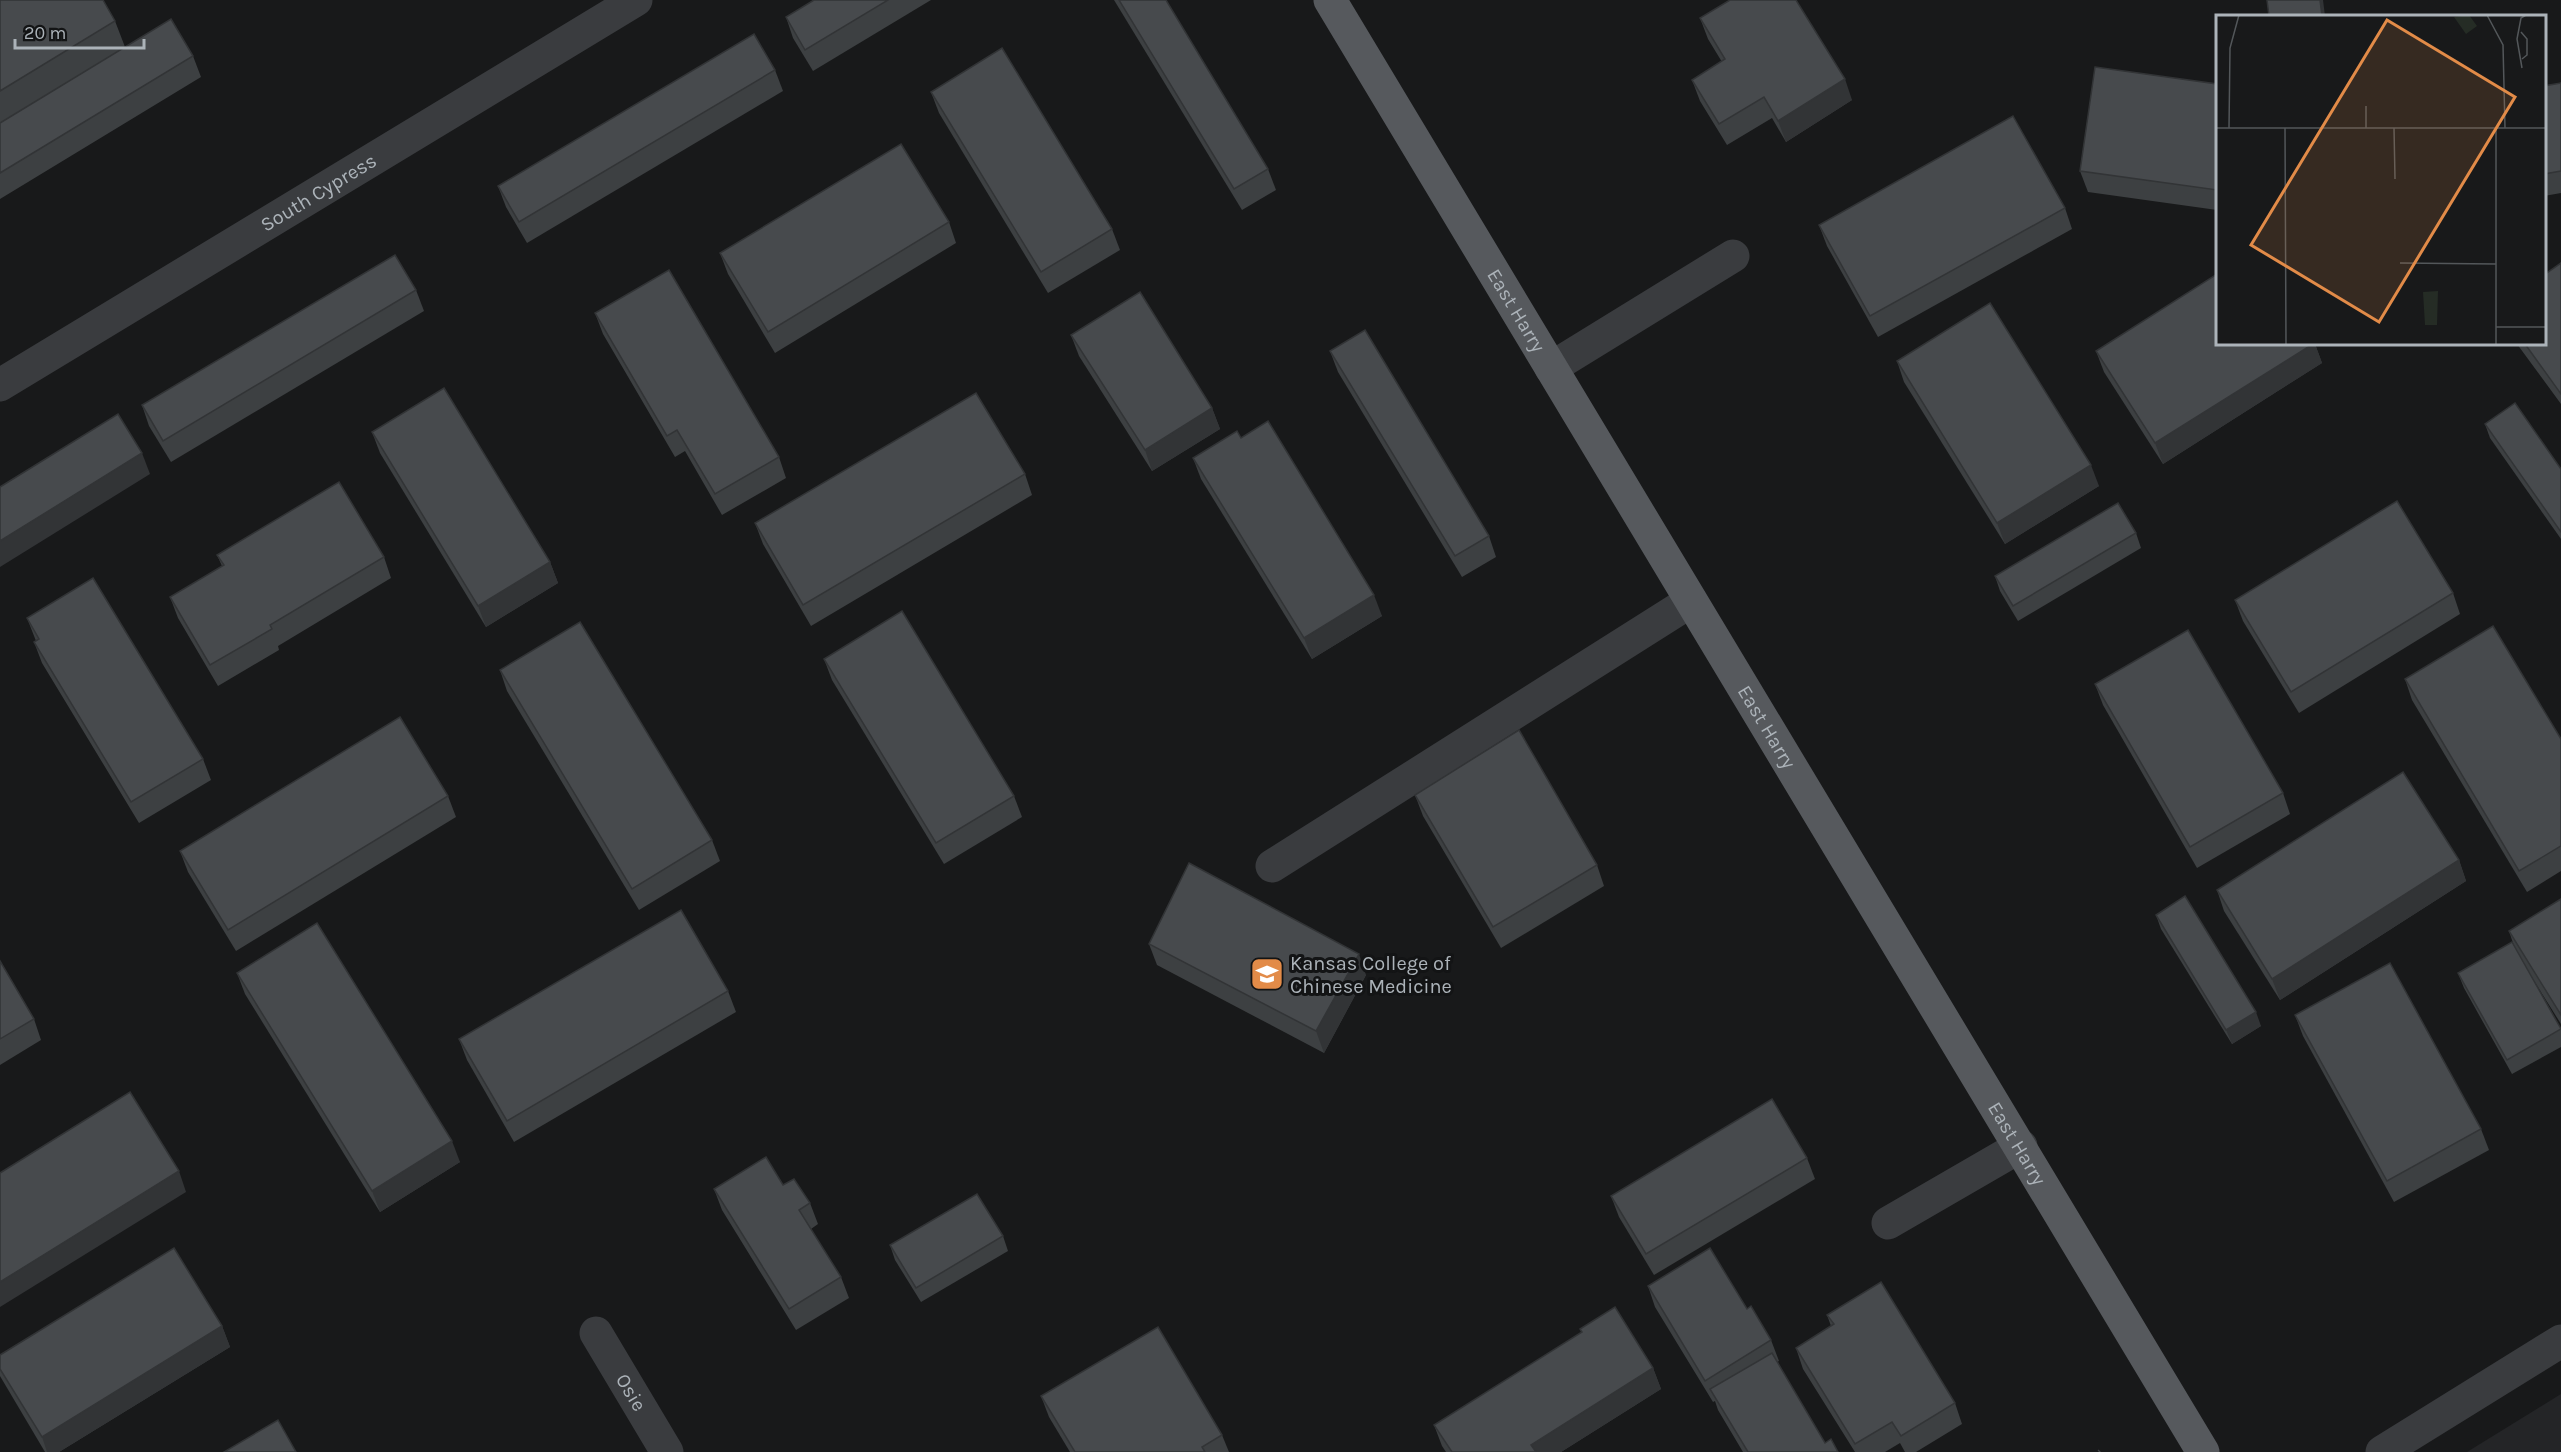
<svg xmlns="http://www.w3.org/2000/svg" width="2561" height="1452" viewBox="0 0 2561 1452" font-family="Karla,sans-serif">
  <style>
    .built { fill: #242527 }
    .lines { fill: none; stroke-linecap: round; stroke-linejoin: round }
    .path { stroke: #404346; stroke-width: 4; stroke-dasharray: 3 4.5; stroke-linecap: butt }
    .minor { stroke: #3a3c3f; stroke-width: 33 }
    .major { stroke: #56595d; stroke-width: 33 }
    .wall { fill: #3d4042 }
    .shaded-wall { fill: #323436 }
    .building { fill: #474a4d; stroke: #323436; stroke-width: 1.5 }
    .labels { text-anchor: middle; stroke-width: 6; stroke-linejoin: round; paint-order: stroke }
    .street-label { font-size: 20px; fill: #acb3b9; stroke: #131415 }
    .poi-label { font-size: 20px; fill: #acb3b9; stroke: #131415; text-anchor: start }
    .inset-road { fill: none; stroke: #53575a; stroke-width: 1.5 }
    .view { fill: #e28b48; fill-opacity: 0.15; stroke: #e28b48; stroke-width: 3 }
    .inset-edge { fill: none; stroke: #acb3b9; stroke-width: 3 }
  </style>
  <rect width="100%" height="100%" fill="#18191a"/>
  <path class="built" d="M2561 1394V1452H2467Z"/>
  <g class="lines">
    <path class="path" d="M2099 1452 2100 1451"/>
    <g class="minor">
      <path d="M1551 368 1733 256"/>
      <path id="s1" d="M0 385 636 0"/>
      <path d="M1272 866 1691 601"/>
      <path d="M1888 1223 2021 1146"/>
      <path id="s2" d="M596 1333 667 1452"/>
      <path d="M2382 1452 2561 1341"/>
    </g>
    <path class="major" id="s3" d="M1330 0 2203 1452"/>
  </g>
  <g class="wall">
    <path d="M0 0 115 21 125 47 193 56 201 77 0 199Z"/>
    <path d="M814 0H931L813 71 793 38 786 17Z"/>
    <path d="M1114 0H1166L1268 169 1276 190 1242 210Z"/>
    <path d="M1700 18 1852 100 1786 142 1772 118 1727 145 1700 101 1692 80 1722 62 1708 39Z"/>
    <path d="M775 70 783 91 527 243 506 207 498 186Z"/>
    <path d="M2561 83V193L2544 196V86Z"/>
    <path d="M2217 84V210L2088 192 2080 171Z"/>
    <path d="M931 92 1112 229 1120 250 1048 293 939 113Z"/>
    <path d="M2065 208 2072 229 1878 337 1827 246 1819 225Z"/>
    <path d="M949 222 956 243 775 353 728 274 720 253Z"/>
    <path d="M2561 263V404L2517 344H2544Z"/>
    <path d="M416 290 424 311 171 462 149 426 142 405Z"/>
    <path d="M595 313 779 457 786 478 722 515 685 451 675 457 603 334Z"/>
    <path d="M1071 335 1212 408 1220 429 1152 471 1079 356Z"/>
    <path d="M2217 344H2315L2322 363 2163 464 2104 372 2096 351Z"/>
    <path d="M1330 351 1489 536 1496 557 1462 577 1338 372Z"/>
    <path d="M1897 361 2099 486 2005 544 1904 382Z"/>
    <path d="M2485 424 2561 469V539L2490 438Z"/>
    <path d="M372 432 550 562 558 583 486 627 380 453Z"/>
    <path d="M1241 438 1382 616 1312 659 1201 479 1193 458Z"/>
    <path d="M1025 474 1032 495 811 626 763 544 755 523Z"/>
    <path d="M2136 533 2141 548 2018 621 2000 591 1995 576Z"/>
    <path d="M217 555 384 557 391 578 278 646 279 650 218 686 178 618 170 597 222 566Z"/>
    <path d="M2453 593 2460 614 2299 713 2243 621 2235 600Z"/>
    <path d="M27 618 203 759 211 780 139 823 42 663 34 642 36 641Z"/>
    <path d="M824 659 1014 796 1022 817 944 864 832 680Z"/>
    <path d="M500 670 712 840 720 861 639 910 507 691Z"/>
    <path d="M2405 679 2561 739V871L2527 892 2412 700Z"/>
    <path d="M2095 684 2283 793 2290 814 2197 868 2103 705Z"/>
    <path d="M1415 795 1597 865 1604 886 1501 948 1423 816Z"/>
    <path d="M448 796 456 817 236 951 188 872 180 851Z"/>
    <path d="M2459 860 2466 881 2280 1000 2224 911 2217 890Z"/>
    <path d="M2561 899V1024L2531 976 2561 1029V1047L2512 1074 2464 988 2458 973 2514 946 2509 931Z"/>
    <path d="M2156 915 2261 1026 2232 1044 2161 929Z"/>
    <path d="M1149 944 1366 975 1324 1053 1157 965Z"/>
    <path d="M0 961 34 1019 41 1040 0 1065Z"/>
    <path d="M237 973 460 1162 380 1212 245 994Z"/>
    <path d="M728 991 736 1012 514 1142 467 1060 459 1039Z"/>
    <path d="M2295 1015 2481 1129 2489 1150 2394 1202 2303 1036Z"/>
    <path d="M1807 1158 1815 1179 1654 1275 1619 1217 1611 1196Z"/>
    <path d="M783 1185 810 1203 818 1224 811 1229 841 1277 849 1298 796 1330 722 1210 714 1189Z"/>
    <path d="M1003 1236 1008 1251 921 1302 895 1260 890 1245Z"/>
    <path d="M1648 1286 1747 1309 1771 1340 1779 1361 1777 1362 1825 1443 1838 1452H1743L1718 1410 1715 1401 1713 1402 1655 1307Z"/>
    <path d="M1827 1315 1955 1403 1962 1424 1916 1452H1905L1900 1443 1885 1452H1855L1803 1369 1796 1348 1831 1326Z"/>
    <path d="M222 1326 230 1347 59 1452H45L0 1376V1355Z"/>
    <path d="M1580 1329 1653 1368 1661 1389 1561 1452H1446L1442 1446 1434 1425 1582 1332Z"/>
    <path d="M1041 1396 1222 1435 1229 1452H1070L1049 1417Z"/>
  </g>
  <g class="shaded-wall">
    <path d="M2320 0H2323L2325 16H2322Z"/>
    <path d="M1845 79 1852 100 1786 142 1778 121Z"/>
    <path d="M2313 344H2315L2322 363 2163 464 2155 443Z"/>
    <path d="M1212 408 1220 429 1152 471 1145 450Z"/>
    <path d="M142 453 150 474 0 567V541Z"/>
    <path d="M2091 465 2099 486 2005 544 1997 523Z"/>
    <path d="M550 562 558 583 486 627 478 606Z"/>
    <path d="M1374 595 1382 616 1312 659 1304 638Z"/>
    <path d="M2459 860 2466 881 2280 1000 2272 979Z"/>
    <path d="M1359 954 1366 975 1324 1053 1316 1031Z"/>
    <path d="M2256 1012 2261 1026 2232 1044 2226 1030Z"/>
    <path d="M452 1141 460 1162 380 1212 372 1191Z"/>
    <path d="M179 1171 186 1192 0 1307V1282Z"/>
    <path d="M222 1326 230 1347 59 1452H47L42 1437Z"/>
    <path d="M1653 1368 1661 1389 1561 1452H1534L1531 1445Z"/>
  </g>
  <g class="building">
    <path d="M0 0H103L115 21 0 91Z"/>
    <path d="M814 0H888L805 50 786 17Z"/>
    <path d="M1119 0H1166L1268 169 1234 189Z"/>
    <path d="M1730 0H1796L1845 79 1778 121 1764 97 1719 124 1692 80 1725 59 1700 18Z"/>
    <path d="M2267 0H2320L2322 16H2269Z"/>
    <path d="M171 19 193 56 0 173V123Z"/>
    <path d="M754 34 775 70 519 222 498 186Z"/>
    <path d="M1002 48 1112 229 1041 272 931 92Z"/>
    <path d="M2095 67 2217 84V190L2080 171Z"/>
    <path d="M2561 83V171L2544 174V86Z"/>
    <path d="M2013 116 2065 208 1870 316 1819 225Z"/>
    <path d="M901 144 949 222 768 332 720 253Z"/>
    <path d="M395 255 416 290 163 441 142 405Z"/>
    <path d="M2561 263V394L2525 344H2544V275Z"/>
    <path d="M669 270 779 457 715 494 677 430 667 436 595 313Z"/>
    <path d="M2217 274V344H2313L2155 443 2096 351Z"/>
    <path d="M1140 292 1212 408 1145 450 1071 335Z"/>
    <path d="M1990 303 2091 465 1997 523 1897 361Z"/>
    <path d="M1365 330 1489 536 1455 556 1330 351Z"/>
    <path d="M444 388 550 562 478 606 372 432Z"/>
    <path d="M976 393 1025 474 803 605 755 523Z"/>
    <path d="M2515 403 2561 469V532L2485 424Z"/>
    <path d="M118 414 142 453 0 541V487Z"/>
    <path d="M1268 421 1374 595 1304 638 1193 458 1237 431 1241 438Z"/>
    <path d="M339 482 384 557 270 625 272 629 210 665 170 597 224 565 217 555Z"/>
    <path d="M2397 501 2453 593 2291 692 2235 600Z"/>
    <path d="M2118 503 2136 533 2013 606 1995 576Z"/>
    <path d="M93 578 203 759 131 802 34 642 39 639 27 618Z"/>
    <path d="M902 611 1014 796 936 843 824 659Z"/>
    <path d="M580 622 712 840 632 889 500 670Z"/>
    <path d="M2493 626 2561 739V846L2519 871 2405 679Z"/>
    <path d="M2188 630 2283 793 2190 847 2095 684Z"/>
    <path d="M400 717 448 796 228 930 180 851Z"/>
    <path d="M1519 730 1597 865 1493 927 1415 795Z"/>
    <path d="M2403 772 2459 860 2272 979 2217 890Z"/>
    <path d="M1189 863 1359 954 1316 1031 1149 944Z"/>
    <path d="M2185 896 2256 1012 2226 1030 2156 915Z"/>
    <path d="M2561 899V1015L2509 931Z"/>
    <path d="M681 910 728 991 507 1121 459 1039Z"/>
    <path d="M317 923 452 1141 372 1191 237 973Z"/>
    <path d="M2512 942 2561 1029 2507 1060 2458 973Z"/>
    <path d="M0 961 34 1019 0 1039Z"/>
    <path d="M2390 963 2481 1129 2387 1181 2295 1015Z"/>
    <path d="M130 1092 179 1171 0 1282V1173Z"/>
    <path d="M1772 1099 1807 1158 1646 1254 1611 1196Z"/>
    <path d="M766 1157 783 1185 794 1179 810 1203 799 1210 841 1277 789 1309 714 1189Z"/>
    <path d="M977 1194 1003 1236 916 1288 890 1245Z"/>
    <path d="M174 1248 222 1326 42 1437 0 1369V1355Z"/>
    <path d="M1710 1248 1747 1309 1751 1306 1771 1340 1705 1381 1648 1286Z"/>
    <path d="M1881 1282 1955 1403 1901 1436 1892 1422 1855 1444 1796 1348 1834 1324 1827 1315Z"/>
    <path d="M1615 1307 1653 1368 1531 1445 1536 1452H1452L1434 1425 1582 1332 1580 1329Z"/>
    <path d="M1158 1327 1222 1435 1202 1447 1205 1452H1075L1041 1396Z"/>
    <path d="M1772 1353 1825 1443 1831 1439 1838 1452H1748L1710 1389Z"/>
    <path d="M278 1420 296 1452H224Z"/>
  </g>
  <defs>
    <g id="school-square" transform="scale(1.725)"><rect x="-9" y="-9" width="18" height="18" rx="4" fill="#e28b48" stroke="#131415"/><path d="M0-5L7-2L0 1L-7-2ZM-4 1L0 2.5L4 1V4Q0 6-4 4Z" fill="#fff"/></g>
  </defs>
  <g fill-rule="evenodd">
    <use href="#school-square" x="1267" y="974"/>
  </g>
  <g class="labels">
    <g class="street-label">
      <text dy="7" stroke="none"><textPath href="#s1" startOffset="372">South Cypress</textPath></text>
      <text dy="7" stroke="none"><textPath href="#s3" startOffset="362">East Harry</textPath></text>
      <text dy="7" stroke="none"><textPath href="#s3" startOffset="848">East Harry</textPath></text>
      <text dy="7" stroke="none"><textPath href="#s3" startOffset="1334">East Harry</textPath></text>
      <text dy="7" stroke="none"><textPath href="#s2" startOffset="69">Osie</textPath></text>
    </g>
    <g class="poi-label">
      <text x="1290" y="970">Kansas College of<tspan x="1290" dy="23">Chinese Medicine</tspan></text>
    </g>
  </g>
  <g transform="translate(2216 15)">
    <rect width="330" height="330" fill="#18191a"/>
    <path d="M253 0 261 11 250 19 238 2ZM222 276 221 310H209L207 277Z" fill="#252c25"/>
    <path class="inset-road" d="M271 0 287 30 289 113M305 17 311 24V40L306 44M0 28V90M306 53 301 24 305 3 310 0M150 91V113M0 113H330M13 113 14 33 23 0M69 113 70 330M178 113 179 164M280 113V330M184 248 280 249M280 312H330"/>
    <path class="view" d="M171 5 299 82 163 307 35 230Z"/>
    <rect width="330" height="330" class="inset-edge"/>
  </g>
  <path d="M15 39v9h129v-9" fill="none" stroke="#acb3b9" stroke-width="3"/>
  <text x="24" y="39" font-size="18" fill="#acb3b9" stroke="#131415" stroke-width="4.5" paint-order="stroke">20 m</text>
</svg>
